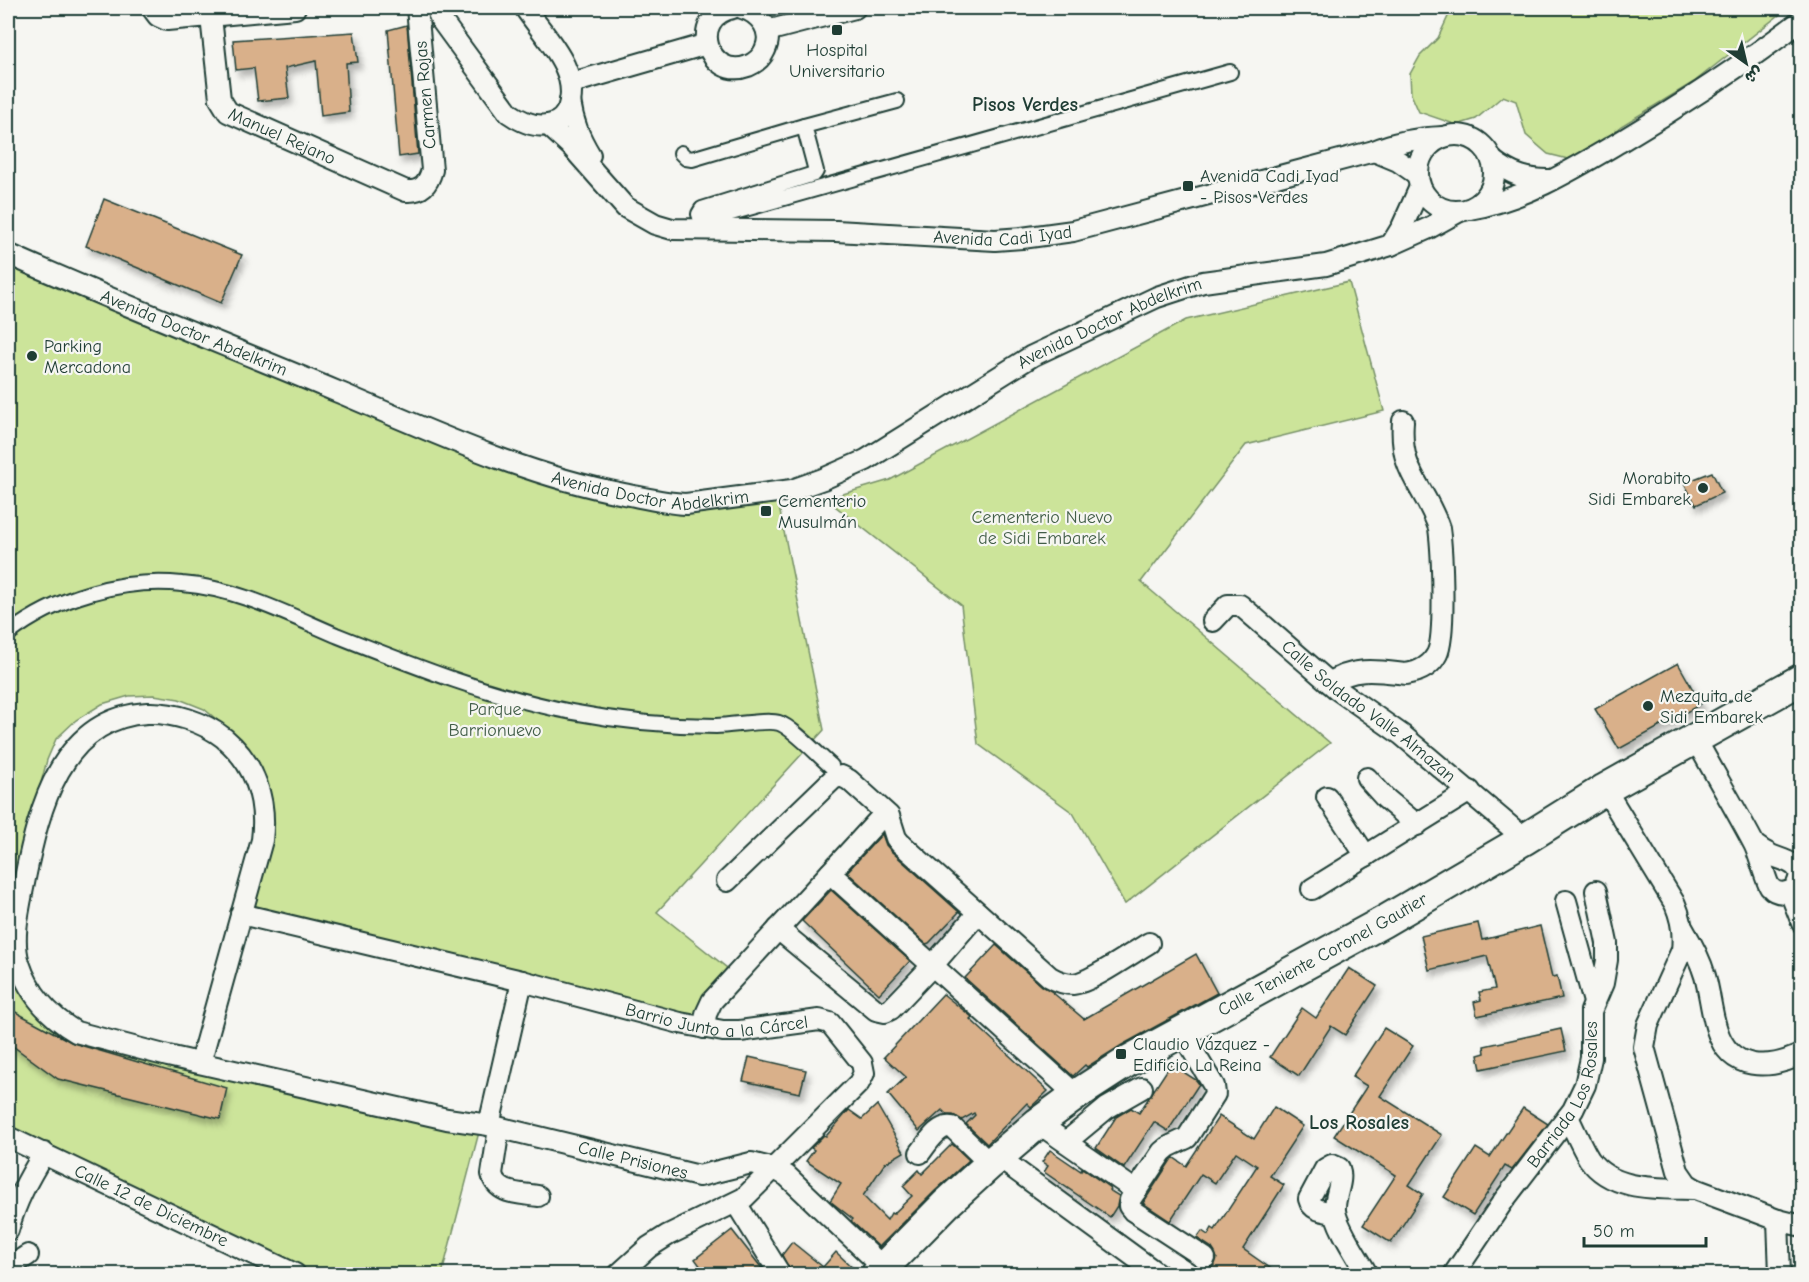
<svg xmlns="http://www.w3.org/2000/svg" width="1809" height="1282" viewBox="0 0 1809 1282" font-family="'Comic Neue','Playpen Sans Arabic',sans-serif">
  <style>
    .green { fill: #cce49a; stroke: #769067; stroke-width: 1.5 }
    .building { fill: #d9b08a; stroke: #1f3d34; stroke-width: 1.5; filter: url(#shadow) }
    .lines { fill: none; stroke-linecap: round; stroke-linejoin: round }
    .pedestrian-casing { stroke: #1f3d34; stroke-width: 18 }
    .minor-casing { stroke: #1f3d34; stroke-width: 24 }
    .primary-casing { stroke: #1f3d34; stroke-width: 34 }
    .pedestrian { stroke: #f6f6f2; stroke-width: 14 }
    .minor { stroke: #f6f6f2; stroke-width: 20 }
    .primary { stroke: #f6f6f2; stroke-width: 30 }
    .poi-dot { fill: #1f3d34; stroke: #f6f6f2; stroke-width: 2 }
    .labels { text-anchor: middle; stroke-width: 4.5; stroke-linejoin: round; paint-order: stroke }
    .poi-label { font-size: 18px; fill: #1f3d34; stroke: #f6f6f2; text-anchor: start }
    .street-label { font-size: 18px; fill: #1f3d34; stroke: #f6f6f2 }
    .park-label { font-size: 18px; fill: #425e48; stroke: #f6f6f2 }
    .neighbourhood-label { font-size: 20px; font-weight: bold; fill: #1f3d34; stroke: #f6f6f2 }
  </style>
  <defs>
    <filter id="shadow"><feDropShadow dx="3.5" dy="6" stdDeviation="3" flood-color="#0004"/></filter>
  </defs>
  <rect width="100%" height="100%" fill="#f6f6f2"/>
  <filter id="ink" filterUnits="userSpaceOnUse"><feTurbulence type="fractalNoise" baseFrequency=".0167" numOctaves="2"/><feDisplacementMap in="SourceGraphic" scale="12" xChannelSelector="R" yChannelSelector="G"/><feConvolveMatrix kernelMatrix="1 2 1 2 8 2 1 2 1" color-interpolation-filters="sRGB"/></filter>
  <g filter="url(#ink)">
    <g class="green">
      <path d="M1452 8H1788L1694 82 1621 126 1592 150 1568 159 1548 154 1526 135 1516 101 1503 96 1476 119 1457 125 1419 112 1411 94 1410 74 1420 56 1438 38Z"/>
      <path d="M8 253 329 389 644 501 776 492 824 730 657 912 727 968 709 992 707 1024 237 908 249 861 256 818 240 744 222 724 204 709 179 699 154 695 129 696 102 704 76 720 56 739 47 760 8 909Z"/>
      <path d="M1349 282 1384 411 1246 445 1141 582 1330 743 1125 904 1073 813 978 744 961 605 826 499 890 480 1186 320Z"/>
      <path d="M8 930 51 1019 467 1119 484 1113 442 1274H292L8 1142Z"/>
    </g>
    <g class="building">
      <path d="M407 25 418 154 399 157 388 30Z"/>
      <path d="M354 32 358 62 346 63 349 112 321 116 316 61 285 68 289 98 258 101 254 68 236 70 233 40Z"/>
      <path d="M104 199 242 255 221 303 86 246Z"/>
      <path d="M1712 472 1722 493 1696 505 1684 483Z"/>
      <path d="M1678 663 1701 704 1619 749 1595 709Z"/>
      <path d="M882 834 886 845 892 852 959 912 929 943 926 944 847 872Z"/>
      <path d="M831 890 910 961 879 994 802 921Z"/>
      <path d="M1478 923 1482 940 1540 926 1552 977 1557 976 1562 998 1477 1016 1474 1002 1481 1000 1479 992 1495 989 1487 956 1429 970 1421 936Z"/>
      <path d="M996 945 1042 986 1051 991 1084 1019 1196 954 1217 993 1122 1045 1087 1067 1085 1065 1073 1076 965 978Z"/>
      <path d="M1349 968 1377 986 1345 1035 1331 1026 1299 1076 1270 1057 1302 1008 1316 1018Z"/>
      <path d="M943 994 972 1017 970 1019 1048 1091 1031 1107 1027 1103 987 1144 966 1124 975 1115 974 1113 962 1120 953 1115H947L942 1110 919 1131 888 1094 906 1077 884 1057Z"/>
      <path d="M8 1008 73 1043 227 1088 220 1119 58 1079 10 1044 8 1040Z"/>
      <path d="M1384 1028 1413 1046 1380 1096 1442 1135 1409 1185 1423 1194 1391 1243 1363 1225 1396 1175 1334 1136 1367 1086 1352 1077Z"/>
      <path d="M1561 1029 1566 1051 1481 1069 1478 1055 1485 1053 1484 1046Z"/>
      <path d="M749 1057 806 1070 800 1093 743 1081Z"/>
      <path d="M1171 1064 1196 1080 1199 1084 1168 1131 1154 1122 1124 1168 1096 1148 1116 1117 1131 1108 1139 1113Z"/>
      <path d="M877 1105 904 1152 885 1163 863 1196 887 1220 891 1213 893 1214 912 1196 903 1186 919 1170 922 1174 952 1144 969 1160 935 1191 879 1247 851 1221 853 1219 830 1201 841 1184 806 1161 814 1150 811 1148 824 1135 826 1136 849 1110 862 1119Z"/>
      <path d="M1274 1107 1303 1126 1270 1176 1284 1185 1243 1249 1280 1275H1195L1199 1268 1205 1270 1211 1268 1215 1264 1217 1258 1212 1248 1197 1238 1202 1231 1208 1235 1212 1228 1215 1230 1257 1166 1236 1152 1215 1183 1201 1174 1170 1221 1143 1203 1171 1160 1174 1158 1186 1166 1219 1116 1254 1139Z"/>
      <path d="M1523 1108 1548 1124 1512 1170 1505 1166 1473 1215 1444 1197 1476 1148 1490 1157Z"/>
      <path d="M1050 1150 1081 1171 1082 1168 1110 1188 1109 1190 1119 1196 1117 1206 1110 1217 1044 1172 1048 1166 1042 1162Z"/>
      <path d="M732 1230 764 1271 766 1275H707L695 1259Z"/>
      <path d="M792 1242 823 1267 836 1252 860 1275H792L782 1255Z"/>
    </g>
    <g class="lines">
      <g class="pedestrian-casing">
        <g id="pedestrian">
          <path d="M804 126 816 171 814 174 702 209 699 214 700 217 706 220 1230 72"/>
          <path d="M681 153 686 158 692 159 804 126 897 101"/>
          <path d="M8 634C56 597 122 578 182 584 236 588 287 614 336 635 414 666 489 696 572 712 619 721 669 726 716 726 732 726 767 719 779 723 792 727 819 756 831 766"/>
        </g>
      </g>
      <g class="minor-casing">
        <g id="minor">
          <path d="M152 8 158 16 167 20 295 8"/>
          <path id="s1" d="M210 8 220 99 228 112 406 191C422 192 428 184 432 170L417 8"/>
          <path d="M436 8 441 20 509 113C522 122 537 129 552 124 560 122 565 116 568 109 582 72 544 36 525 8"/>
          <path d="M733 8C687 17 708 81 748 66 755 63 762 57 765 50 774 31 760 13 742 8"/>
          <path d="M767 31 855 8"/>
          <path d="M572 83 707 44"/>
          <path d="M570 101C573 122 579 137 590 155"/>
          <path id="s2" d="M548 125 572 147 625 207 655 224 672 229 836 231 995 240 1022 238 1073 231 1374 151C1397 141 1419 138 1443 137"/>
          <circle cx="1456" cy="173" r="38"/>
          <path d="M1374 151 1398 161 1418 175"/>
          <path d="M1492 160C1511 175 1529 181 1552 180"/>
          <path d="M1470 209C1526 199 1574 169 1623 140 1685 103 1744 64 1802 20"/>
          <path d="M1391 245 1402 227 1420 187"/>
          <path id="s3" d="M8 254C117 303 228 346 338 392 431 431 524 475 624 494 645 498 665 503 686 504L792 490 823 479 866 460 1032 356 1157 297 1203 282 1326 265 1391 245 1429 228 1458 212"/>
          <path id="s4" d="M1213 621 1228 605H1240L1338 690 1402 735 1525 839"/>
          <path d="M1330 683C1354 666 1379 671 1406 674 1419 672 1431 666 1437 654 1446 637 1442 550 1439 528 1424 484 1399 474 1403 421"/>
          <path d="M1695 738C1714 773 1735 808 1754 844 1759 853 1766 882 1770 887 1777 895 1787 894 1795 888 1809 864 1786 862 1771 855 1765 852 1760 849 1755 845"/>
          <path d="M1367 778 1385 798 1417 825"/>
          <path d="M1605 789 1675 904C1682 920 1684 933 1682 950L1648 1025 1644 1047 1678 1171 1687 1184 1695 1189 1778 1220 1802 1226"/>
          <path d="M1327 797 1366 856"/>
          <path d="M830 873 1076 1095"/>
          <path d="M727 881 833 779 841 776 849 780 889 816 896 838 900 843 1050 977C1057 981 1065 984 1073 984 1090 983 1132 953 1149 943"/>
          <path d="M1312 889 1470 791"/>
          <path d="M1790 892 1802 923"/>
          <path d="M1566 901 1594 1002"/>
          <path id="s5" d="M241 914 522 981 680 1023 723 1031H740L819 1020 830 1023 862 1063 864 1073 859 1083 744 1198 668 1235 649 1247 619 1274"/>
          <path d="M778 929 876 1010 885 1012 891 1009 933 965 978 913"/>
          <path d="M1683 929C1692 944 1700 959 1705 976 1710 994 1711 1012 1717 1030 1730 1072 1769 1070 1802 1054"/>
          <path d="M704 1028 706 1014 712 1001 885 813"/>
          <path d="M1181 1031 1214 1086 1215 1094 1187 1138 1168 1147 1162 1152 1130 1200 1129 1206 1133 1211 1205 1258"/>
          <path id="s6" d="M200 1063 262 840C267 800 255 764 224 738 204 722 173 712 147 713 61 718 39 808 25 878 20 905 11 937 19 963 29 994 49 1016 76 1032L168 1056 447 1119 489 1125 699 1176 751 1163 775 1169 787 1176 890 1274"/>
          <path d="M1568 1117C1575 1131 1581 1146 1589 1159 1612 1192 1660 1188 1695 1189"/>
          <path d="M1038 1123 1136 1191"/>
          <path d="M489 1125 522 981"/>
          <path d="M499 1128 492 1174C497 1195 520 1193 538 1196"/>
          <path id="s7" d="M8 1137 295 1274"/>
          <path d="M1066 1142 1107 1108 1142 1088"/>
          <path d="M920 1153C928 1143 938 1124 952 1127L990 1164"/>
          <path d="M998 1157 1158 1274"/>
          <path d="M736 1203 780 1274"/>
          <path d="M1335 1213C1324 1211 1312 1211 1309 1199L1325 1169 1332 1165 1339 1168C1344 1181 1334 1196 1335 1210 1336 1226 1359 1259 1367 1274"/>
          <path d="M1778 1220 1780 1274"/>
          <path d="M8 1230C16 1201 28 1179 44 1153"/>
          <path d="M8 1262 19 1261 28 1255"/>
          <path id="s8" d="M1454 1274 1504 1200 1573 1110 1585 1085 1591 1058V1011L1603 983 1607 960V943L1596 891"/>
        </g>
      </g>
      <g class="primary-casing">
        <g id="primary">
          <path id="s9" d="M877 1274 947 1203 990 1164 1038 1123 1076 1095 1130 1060 1383 922 1525 839 1605 789 1802 679"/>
        </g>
      </g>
      <use href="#pedestrian" class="pedestrian"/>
      <use href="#minor" class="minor"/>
      <use href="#primary" class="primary"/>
    </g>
  </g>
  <g class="poi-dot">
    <rect x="831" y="24" width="12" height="12" rx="3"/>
    <rect x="1182" y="180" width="12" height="12" rx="3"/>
    <circle cx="32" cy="356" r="6"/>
    <circle cx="1703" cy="488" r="6"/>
    <rect x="760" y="505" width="12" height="12" rx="3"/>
    <circle cx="1648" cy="706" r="6"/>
    <rect x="1115" y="1048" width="12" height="12" rx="3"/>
  </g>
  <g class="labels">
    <g class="poi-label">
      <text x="837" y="56" text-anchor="middle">Hospital<tspan x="837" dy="21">Universitario</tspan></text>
      <text x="1200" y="182">Avenida Cadi Iyad<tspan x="1200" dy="21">- Pisos Verdes</tspan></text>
      <text x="44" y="352">Parking<tspan x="44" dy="21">Mercadona</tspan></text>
      <text x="1691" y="484" text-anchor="end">Morabito<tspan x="1691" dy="21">Sidi Embarek</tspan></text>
      <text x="778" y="507">Cementerio<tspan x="778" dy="21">Musulmán</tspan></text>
      <text x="1660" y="702">Mezquita de<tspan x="1660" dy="21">Sidi Embarek</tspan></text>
      <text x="1133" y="1050">Claudio Vázquez -<tspan x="1133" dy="21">Edificio La Reina</tspan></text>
    </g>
    <g class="street-label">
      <text transform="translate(425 95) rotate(-95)" y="6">Carmen Rojas</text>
      <text dy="6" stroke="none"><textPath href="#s1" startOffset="166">Manuel Rejano</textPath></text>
      <text dy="6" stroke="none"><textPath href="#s2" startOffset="496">Avenida Cadi Iyad</textPath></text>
      <text dy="6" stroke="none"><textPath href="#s3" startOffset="1192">Avenida Doctor Abdelkrim</textPath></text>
      <text dy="6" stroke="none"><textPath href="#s3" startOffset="202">Avenida Doctor Abdelkrim</textPath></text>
      <text dy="6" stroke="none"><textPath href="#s3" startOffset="688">Avenida Doctor Abdelkrim</textPath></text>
      <text dy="6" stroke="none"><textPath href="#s4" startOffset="201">Calle Soldado Valle Almazan</textPath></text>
      <text dy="6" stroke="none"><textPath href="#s9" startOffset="552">Calle Teniente Coronel Gautier</textPath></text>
      <text dy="6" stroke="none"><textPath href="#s5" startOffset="489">Barrio Junto a la Cárcel</textPath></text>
      <text dy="6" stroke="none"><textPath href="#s8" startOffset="214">Barriada Los Rosales</textPath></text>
      <text dy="6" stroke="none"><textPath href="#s6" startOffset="1400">Calle Prisiones</textPath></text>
      <text dy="6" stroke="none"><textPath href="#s7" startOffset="159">Calle 12 de Diciembre</textPath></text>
    </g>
    <g class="park-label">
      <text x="1042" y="523">Cementerio Nuevo<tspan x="1042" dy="21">de Sidi Embarek</tspan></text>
      <text x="495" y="715">Parque<tspan x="495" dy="21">Barrionuevo</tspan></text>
    </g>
    <g class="neighbourhood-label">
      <text x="1025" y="111">Pisos Verdes</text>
      <text x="1359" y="1129">Los Rosales</text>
    </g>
  </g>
  <rect width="1809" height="1282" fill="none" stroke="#f6f6f2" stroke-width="30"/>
  <rect x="15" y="15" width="1779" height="1252" fill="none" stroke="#1f3d34" stroke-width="2" filter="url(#ink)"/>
  <g transform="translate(1746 63) rotate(146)" stroke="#f6f6f2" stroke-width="4.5" paint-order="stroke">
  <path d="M0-4.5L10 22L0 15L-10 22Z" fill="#1f3d34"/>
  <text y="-9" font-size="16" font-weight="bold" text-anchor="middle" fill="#1f3d34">ش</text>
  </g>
  <path d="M1584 1237v9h122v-9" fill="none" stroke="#1f3d34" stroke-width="3"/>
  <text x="1593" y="1237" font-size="18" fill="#1f3d34" stroke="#f6f6f2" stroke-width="4.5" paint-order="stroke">50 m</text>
</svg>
